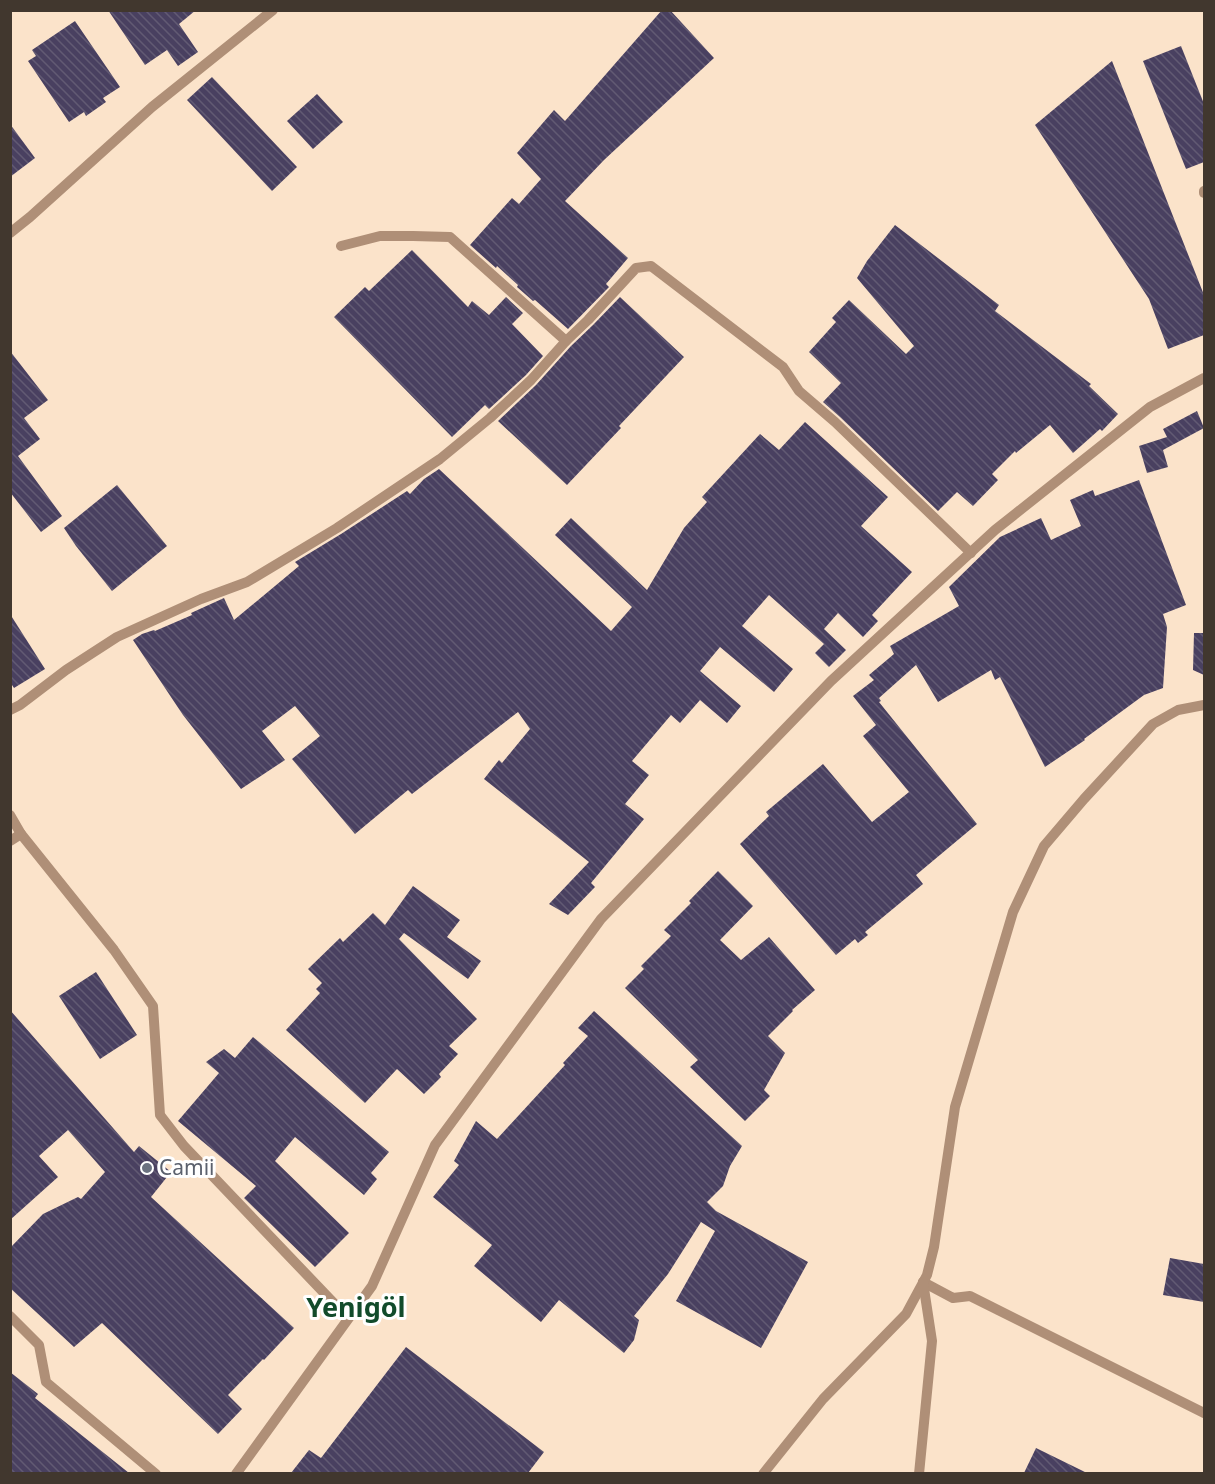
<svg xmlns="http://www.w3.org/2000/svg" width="1215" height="1484" viewBox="0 0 1215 1484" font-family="'Noto Sans',sans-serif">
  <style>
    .building { fill: url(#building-back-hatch) }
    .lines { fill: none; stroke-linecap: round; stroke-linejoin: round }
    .minor { stroke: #af8f77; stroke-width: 10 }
    .worship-dot { fill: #6b7280; stroke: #fff; stroke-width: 2 }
    .labels { text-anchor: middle; stroke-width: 6; stroke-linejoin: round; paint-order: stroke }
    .worship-label { font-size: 21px; fill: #5b616d; stroke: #fff; text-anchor: start }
    .district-label { font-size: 27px; font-weight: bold; fill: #124b2b; stroke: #fff }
  </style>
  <defs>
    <pattern id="building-back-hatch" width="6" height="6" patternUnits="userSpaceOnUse" patternTransform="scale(1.5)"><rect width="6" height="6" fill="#494060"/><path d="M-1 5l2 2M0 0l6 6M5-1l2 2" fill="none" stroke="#625a73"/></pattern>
  </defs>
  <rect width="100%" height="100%" fill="#fbe3ca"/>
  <g class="building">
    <path d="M108 10H196L179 24 198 52 178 66 167 50 145 65Z"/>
    <path d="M662 10H670L714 58 604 160 565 201 628 258 606 284 609 287 568 329 535 300 533 301 517 287 518 285 497 266 496 268 470 245 512 198 519 204 541 179 517 153 554 110 565 121Z"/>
    <path d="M75 21 120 87 103 98 106 102 86 116 84 112 69 122 28 61 36 56 32 50Z"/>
    <path d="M1181 46 1204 104V162L1186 169 1143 61Z"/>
    <path d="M1112 61 1204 295V335L1168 349 1149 299 1035 125Z"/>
    <path d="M212 77 297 167 272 191 187 100Z"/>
    <path d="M317 94 343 122 313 149 287 121Z"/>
    <path d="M10 124 35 158 10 177Z"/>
    <path d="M895 225 999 305 995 311 1091 384 1089 386 1118 414 1102 431 1100 429 1073 453 1050 425 1016 453 1015 451 992 474 998 480 973 506 957 492 938 511 840 417 823 402 841 383 809 352 836 322 832 318 849 300 906 354 914 346 857 278 867 261Z"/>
    <path d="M412 250 468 307 472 301 489 315 506 297 523 313 512 324 543 356 526 375 489 409 485 405 452 437 334 317 365 287 369 291Z"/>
    <path d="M620 297 684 357 619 426 621 428 567 485 498 421 536 385 571 346 593 325Z"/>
    <path d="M10 351 48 400 24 418 40 439 18 456 62 516 41 532 10 492Z"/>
    <path d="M1197 411 1204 428 1163 450 1168 467 1147 473 1139 446 1167 437 1163 429Z"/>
    <path d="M805 422 888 497 861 526 912 572 872 615 878 621 863 637 838 613 824 629 846 650 829 667 815 653 824 644 769 595 742 626 793 669 774 692 720 647 700 671 741 706 727 723 700 700 680 723 671 715 632 761 649 775 625 804 644 819 591 883 595 887 568 915 549 904 589 862 484 779 499 760 502 763 530 729 518 712 412 794 408 790 355 834 292 759 320 736 295 706 262 731 285 760 241 789 183 715 133 640 142 634 154 630 155 631 192 615 191 613 224 598 234 620 299 566 295 562 341 534 407 491 410 494 424 479 439 469 611 631 632 607 555 535 571 518 647 590 684 528 707 502 702 497 760 434 779 450Z"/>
    <path d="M1139 480 1186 605 1163 614 1167 627 1163 688 1144 695 1084 739 1085 740 1045 767 1000 677 995 680 991 670 938 702 916 665 879 698 881 701 879 702 977 824 916 875 923 884 865 932 868 935 858 943 855 939 836 955 740 844 769 816 766 812 823 764 872 822 909 792 863 736 876 725 853 696 874 680 869 675 894 654 890 646 959 606 949 587 1000 537 1041 518 1051 540 1081 526 1070 500 1093 490 1095 496Z"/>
    <path d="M117 485 167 546 112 591 76 546 64 528Z"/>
    <path d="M10 614 45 669 14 688 10 682Z"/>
    <path d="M1194 633H1204V675L1193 670Z"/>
    <path d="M718 871 753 906 720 940 741 960 769 937 815 990 792 1010 793 1011 768 1036 785 1053 764 1090 770 1096 745 1121 690 1067 698 1060 625 988 644 969 641 966 671 936 664 930 691 903 689 901Z"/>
    <path d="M413 886 460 920 447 937 481 961 468 979 404 933 399 939 477 1019 449 1046 458 1054 439 1074 441 1077 424 1094 397 1069 365 1103 286 1030 320 993 316 989 322 983 308 969 340 938 343 942 373 913 385 925Z"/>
    <path d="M96 972 137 1035 100 1059 59 996Z"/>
    <path d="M10 1010 134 1152 139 1146 171 1172 151 1197 294 1328 264 1360 263 1359 228 1395 242 1409 218 1434 102 1323 74 1347 10 1288V1248L43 1214 78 1197 81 1199 105 1172 68 1130 39 1156 58 1177 10 1220Z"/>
    <path d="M594 1011 742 1146 730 1166 723 1186 707 1202 716 1211 808 1262 761 1348 676 1301 715 1231 701 1222 668 1274 634 1316 639 1320 634 1340 624 1353 559 1300 541 1322 474 1266 492 1245 433 1197 459 1165 454 1161 476 1121 497 1139 565 1065 563 1063 588 1036 578 1028Z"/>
    <path d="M253 1037 389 1152 371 1173 377 1179 364 1195 295 1137 275 1161 349 1233 315 1267 244 1198 256 1186 178 1121 219 1073 206 1062 224 1049 235 1058Z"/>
    <path d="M1170 1258 1204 1264V1302L1163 1295Z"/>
    <path d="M406 1347 544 1452 528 1473H291L309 1450 321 1458Z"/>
    <path d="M10 1372 38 1394 35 1398 129 1473H10Z"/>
    <path d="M1036 1448 1087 1473H1024Z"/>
  </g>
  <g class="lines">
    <g class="minor">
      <path d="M1204 191V193"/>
      <path d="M10 233 30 217 152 107 273 10"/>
      <path d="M341 246 380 236H413L450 237 566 341"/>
      <path d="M10 710 20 705 66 670 117 637 201 599 247 582 337 528 440 459 490 418 531 380 566 341 588 320 636 268 651 266 783 367 799 391 835 422 971 553"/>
      <path d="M10 815 21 834 114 950 153 1006 160 1115 184 1146 348 1318"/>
      <path d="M10 841 21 834"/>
      <path d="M923 1282 953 1298 970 1296 1204 1413"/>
      <path d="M10 1316 39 1345 46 1382 156 1474"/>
      <path d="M236 1474 372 1286 435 1145 601 919 831 681 995 530 1150 407 1204 378"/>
      <path d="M763 1474 823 1399 906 1314 927 1275 934 1247 955 1107 1013 912 1044 846 1084 799 1153 724 1178 710 1204 705"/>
      <path d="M919 1474 932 1341 923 1282"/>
    </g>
  </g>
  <circle class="worship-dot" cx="147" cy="1168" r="6"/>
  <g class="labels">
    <g class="worship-label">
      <text x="159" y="1175">Camii</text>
    </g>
    <g class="district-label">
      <text x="356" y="1317">Yenigöl</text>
    </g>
  </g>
  <rect width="1215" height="1484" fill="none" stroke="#41372e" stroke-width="24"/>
</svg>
